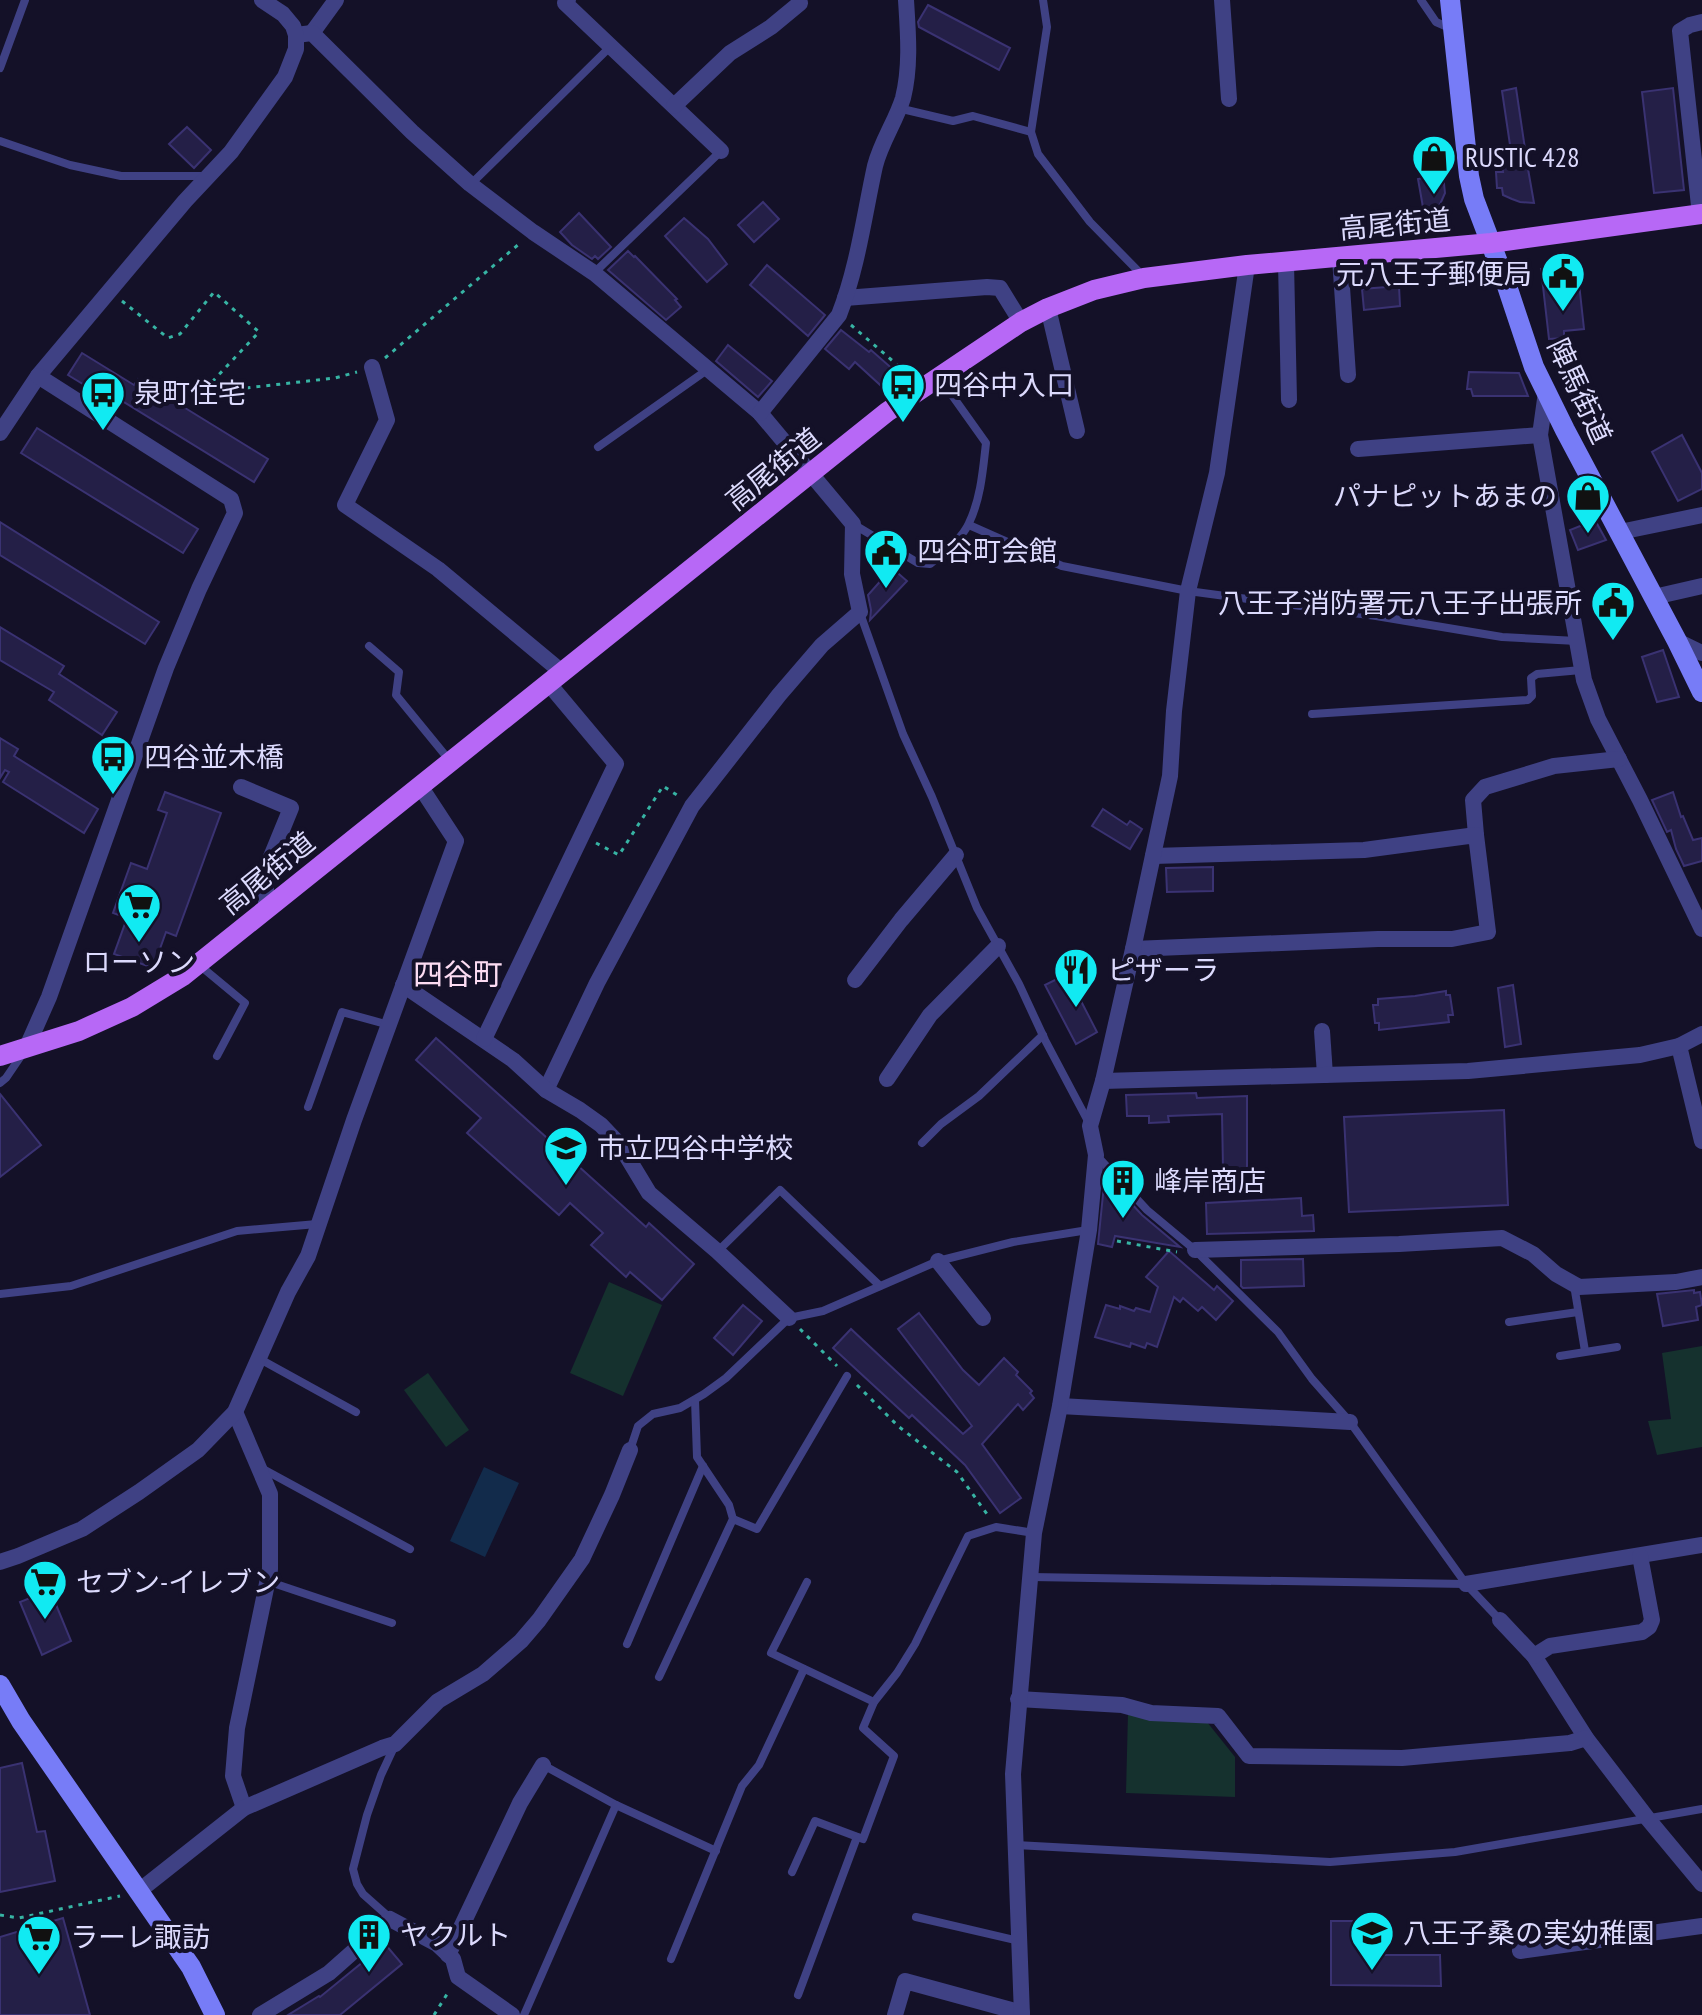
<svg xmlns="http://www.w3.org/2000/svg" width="1702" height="2015" viewBox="0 0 1702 2015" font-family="'PT Sans Narrow','Noto Sans JP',sans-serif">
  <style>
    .green { fill: #15312e }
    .water { fill: #122b4b }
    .building { fill: #241f47; stroke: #3a3272; stroke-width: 2 }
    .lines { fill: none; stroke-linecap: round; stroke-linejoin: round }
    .path { stroke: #37b4a4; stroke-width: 3; stroke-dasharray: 4 6; stroke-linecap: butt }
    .lane { stroke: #3f4184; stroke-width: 8 }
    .street { stroke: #3f4184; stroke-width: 16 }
    .secondary { stroke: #777cf7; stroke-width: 20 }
    .primary { stroke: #b768f6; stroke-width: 20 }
    .labels { text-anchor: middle; stroke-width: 8; stroke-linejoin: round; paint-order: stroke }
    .poi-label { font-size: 28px; fill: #dcdafd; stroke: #141128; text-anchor: start }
    .street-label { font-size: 28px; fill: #dcdafd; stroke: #141128 }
    .neighbourhood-label { font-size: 30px; fill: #fddcf3; stroke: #141128 }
  </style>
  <rect width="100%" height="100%" fill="#141128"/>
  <g class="green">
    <path d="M609 1282 662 1305 623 1396 570 1373Z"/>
    <path d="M1702 1346V1447L1657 1455 1648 1421 1671 1419 1662 1353Z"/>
    <path d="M428 1373 469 1430 446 1447 404 1390Z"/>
    <path d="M1128 1713 1207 1722 1235 1757V1797L1126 1793Z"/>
  </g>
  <path class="water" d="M484 1467 519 1483 485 1557 450 1541Z"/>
  <g class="building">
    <path d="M928 5 1010 48 999 70 919 27 918 22Z"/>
    <path d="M1516 88 1528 169 1534 203 1520 202 1512 199 1503 195 1502 188H1497L1496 172H1503L1502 166 1513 165 1502 91Z"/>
    <path d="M1673 88 1684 190 1654 193 1642 92Z"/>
    <path d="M187 127 211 150 194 168 169 144Z"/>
    <path d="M1443 174 1445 193 1437 211 1424 213 1418 179Z"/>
    <path d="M763 202 779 219 754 242 738 225Z"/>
    <path d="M579 213 611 247 598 259 595 256 592 259 572 245 560 232Z"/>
    <path d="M684 218 708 239 727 264 707 282 665 236Z"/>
    <path d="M628 251 634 257 635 256 677 299 675 300 681 307 666 320 608 270Z"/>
    <path d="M767 265 825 315 808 336 750 285Z"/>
    <path d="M1577 265 1584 329 1564 331V338L1549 339 1541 269Z"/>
    <path d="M1399 286 1400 306 1364 310 1362 289Z"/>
    <path d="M841 330 869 352 871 350 904 379 890 394 855 362 849 369 825 349Z"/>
    <path d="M728 345 772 381 758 397 716 361Z"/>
    <path d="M82 353 134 385 138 379 268 459 254 482 122 401 119 406 68 375Z"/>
    <path d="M1469 372 1519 373 1528 396H1473L1471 389H1467Z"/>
    <path d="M37 428 198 529 183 553 21 453Z"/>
    <path d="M1682 435 1702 473V489L1678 501 1652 452Z"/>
    <path d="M1595 520 1606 540 1578 550 1570 530Z"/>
    <path d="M0 522 159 622 145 644 0 555Z"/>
    <path d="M892 568 907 581 870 620 871 610 868 595Z"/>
    <path d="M0 627 64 666 59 674 117 712 102 735 49 700 54 692 0 660Z"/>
    <path d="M1663 650 1679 697 1657 702 1642 657Z"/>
    <path d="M0 738 18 749 14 756 98 809 84 833 3 782 9 772 5 770 0 778Z"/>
    <path d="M165 792 221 813 176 936 166 932 153 968 114 954 127 918 113 913 131 863 147 869 167 813 158 810Z"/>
    <path d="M1673 792 1681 817 1683 816 1693 840 1702 838V861L1684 866 1676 849 1671 830 1667 832 1652 800Z"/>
    <path d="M1103 809 1127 825 1130 821 1142 829 1130 849 1092 826Z"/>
    <path d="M1213 867V891L1167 892 1166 868Z"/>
    <path d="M1067 974 1097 1032 1076 1044 1045 985Z"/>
    <path d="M1513 985 1521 1044 1505 1047 1498 988Z"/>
    <path d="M1446 991V995H1450L1453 1015H1448L1449 1022 1379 1030V1023H1375L1373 1005H1378V999L1415 996Z"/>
    <path d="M436 1038 646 1227 649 1223 694 1264 662 1300 630 1272 626 1277 591 1245 603 1233 570 1203 559 1215 467 1133 481 1118 416 1060Z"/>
    <path d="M1196 1093 1197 1098 1247 1096V1168H1223L1222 1114 1168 1116 1169 1122 1149 1123V1116H1127L1126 1095Z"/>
    <path d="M0 1094 41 1145 0 1177Z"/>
    <path d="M1504 1110 1508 1205 1349 1212 1344 1117Z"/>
    <path d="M1105 1175 1142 1215 1180 1247 1115 1236 1112 1247 1098 1244Z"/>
    <path d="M1301 1198 1302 1216 1313 1215 1314 1231 1207 1234 1206 1203Z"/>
    <path d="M1169 1251 1214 1290 1217 1286 1233 1301 1216 1320 1202 1307 1198 1311 1183 1298 1180 1302 1174 1297 1157 1347 1147 1343 1145 1348 1131 1343 1130 1347 1095 1337 1106 1305 1120 1309V1306L1134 1311 1136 1308 1150 1312 1158 1287 1146 1277Z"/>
    <path d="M1303 1259 1304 1286 1243 1288 1241 1286V1260Z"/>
    <path d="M1694 1290V1293L1700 1292 1702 1305 1696 1307 1698 1320 1663 1326 1657 1294Z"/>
    <path d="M743 1305 762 1321 733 1355 714 1338Z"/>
    <path d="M919 1313 963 1370 979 1385 1004 1358 1018 1372 1016 1375 1032 1391 1030 1393 1034 1398 1023 1410 1018 1404 982 1444 1021 1498 1000 1513 965 1465 912 1415 909 1418 833 1348 851 1329 963 1434 972 1426 898 1329Z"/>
    <path d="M50 1590 71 1641 42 1655 20 1602Z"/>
    <path d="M22 1763 37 1832 45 1831 55 1881 0 1892V1768Z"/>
    <path d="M63 1918 90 2015H0V1937Z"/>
    <path d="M1331 1921H1362V1955H1440L1441 1986 1331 1985Z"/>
    <path d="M385 1944 402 1964 340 2015H288L319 1996 320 1997Z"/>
  </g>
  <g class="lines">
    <g class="path">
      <path d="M122 301 168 338 180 334 214 292 259 332 212 382 237 389 335 378 357 372"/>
      <path d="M851 325 909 375"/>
      <path d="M385 358 519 244"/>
      <path d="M596 843 619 855 663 786 680 797"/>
      <path d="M1117 1241 1177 1252"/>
      <path d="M800 1329 837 1366"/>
      <path d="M857 1385 898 1426 957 1472 989 1517"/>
      <path d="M0 1915 19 1918 120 1896"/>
      <path d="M434 2015 449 1991"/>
    </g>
    <g class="lane">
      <path d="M1043 0 1047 27 1031 132 1038 154 1090 222 1144 277"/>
      <path d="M1421 0 1436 22 1452 29"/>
      <path d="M0 68 25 0"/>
      <path d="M898 108 953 121 973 116 1031 132"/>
      <path d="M0 141 70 165 121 176H207"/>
      <path d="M471 184 611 46"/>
      <path d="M594 273 721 151"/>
      <path d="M598 447 707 370"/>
      <path d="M853 524 918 563 930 564C943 554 963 537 969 523 981 498 983 469 986 443L939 377"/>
      <path d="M969 525 1062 566 1188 591 1376 616 1502 637 1577 641"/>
      <path d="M860 613 903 734 932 797 977 908 1019 984 1045 1040 1090 1125"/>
      <path d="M369 646 399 672 396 695 450 761"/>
      <path d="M1312 714 1528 700 1532 696 1531 678 1537 674 1581 670"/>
      <path d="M198 964 245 1003 217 1056"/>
      <path d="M0 1083 6 1078 23 1053"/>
      <path d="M308 1107 342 1012 389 1025"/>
      <path d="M922 1143 941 1124 979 1096 1043 1035"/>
      <path d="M1097 1156 1147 1210 1195 1250 1278 1332 1312 1379 1350 1422 1466 1584 1500 1620"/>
      <path d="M718 1251 780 1190 880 1286"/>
      <path d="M1574 1285 1585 1351"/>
      <path d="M0 1294 71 1286 237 1231 317 1224"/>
      <path d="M1509 1322 1578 1312"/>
      <path d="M1560 1356 1617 1347"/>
      <path d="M258 1358 356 1412"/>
      <path d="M630 1450 638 1426 653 1414 680 1408 704 1394 726 1378 789 1318 823 1311 938 1261 1013 1242 1088 1230"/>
      <path d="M263 1469 410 1549"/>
      <path d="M733 1519 757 1529 847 1376"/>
      <path d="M1031 1577 1466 1584"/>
      <path d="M267 1581 392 1623"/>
      <path d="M807 1582 771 1653 874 1702"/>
      <path d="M627 1644 703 1466"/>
      <path d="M659 1677 733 1519 729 1505 697 1457 695 1400"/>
      <path d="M543 1765 616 1805 716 1851"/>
      <path d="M1015 1845 1330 1862 1455 1852 1702 1809"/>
      <path d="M792 1872 815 1821 863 1839 894 1756 863 1728 874 1702 897 1673 915 1644 968 1536 996 1527 1034 1533"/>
      <path d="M916 1917 1019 1941"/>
      <path d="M390 1918 363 1894 357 1884 353 1869 367 1815 381 1775 395 1745"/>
      <path d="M671 1959 742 1786 759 1765 804 1669"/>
      <path d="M798 1995 857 1837"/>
      <path d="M524 2015 616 1805"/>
    </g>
    <g class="street">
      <path d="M568 0 565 3 721 151"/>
      <path d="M1222 0 1229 99"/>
      <path d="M312 33 336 0"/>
      <path d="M296 35 312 33 412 132 470 184 533 232 594 273 760 413 853 524 852 574 860 612 822 645 779 695 692 806 597 983 546 1090"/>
      <path d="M674 106 730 53 771 27 800 3"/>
      <path d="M1700 215 1680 31 1690 25 1702 22"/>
      <path d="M1340 258 1348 375"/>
      <path d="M1286 263 1289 400"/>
      <path d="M845 298 987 287 1000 288 1021 322"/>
      <path d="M1048 308 1077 431"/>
      <path d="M372 367 387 420 345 505 438 569 563 673"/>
      <path d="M1546 392 1540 435 1584 680 1598 719 1640 800 1702 929"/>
      <path d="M760 413 839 315C858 266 864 216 875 166 881 142 896 121 903 98 911 66 908 32 906 0"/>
      <path d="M0 433 38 376 185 201 231 152 285 77 296 49V35L293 26 283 14 262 0"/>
      <path d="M1358 449 1540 435"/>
      <path d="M1620 532 1702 515"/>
      <path d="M1654 597 1702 586"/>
      <path d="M1677 641 1702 653"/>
      <path d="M241 787 291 808 266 869V909"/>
      <path d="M1476 835 1473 800 1485 787 1554 766 1619 759"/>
      <path d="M1133 949 1378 939H1452L1488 932 1476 835 1364 850 1153 856"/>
      <path d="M855 980 901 920 956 855"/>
      <path d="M403 985 513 1060 546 1090 580 1110 601 1125 620 1145 649 1193 717 1251 789 1318"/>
      <path d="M1322 1031 1325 1075"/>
      <path d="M484 1039 616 764 549 684"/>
      <path d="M1679 1046 1702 1141"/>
      <path d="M26 1049 49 997 166 668 199 589 235 513 231 499 38 376"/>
      <path d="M887 1079 930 1015 998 946"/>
      <path d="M1103 1081 1468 1071 1640 1055 1679 1046 1702 1034"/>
      <path d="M1195 1250 1399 1244 1502 1238 1533 1254 1556 1274 1579 1287 1676 1282 1702 1277"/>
      <path d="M938 1261 983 1318"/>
      <path d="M1060 1406 1350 1422"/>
      <path d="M235 1412 270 1494V1569L237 1728 233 1776 244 1808"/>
      <path d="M0 1562 18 1556 82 1529 139 1492 198 1450 235 1412 288 1292 308 1256 354 1120 456 841 420 786"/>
      <path d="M1466 1584 1702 1545"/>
      <path d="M1500 1620 1534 1656 1586 1738 1648 1819 1702 1884"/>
      <path d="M1534 1656 1550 1646 1642 1632 1649 1627 1652 1620 1640 1556"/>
      <path d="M1018 1699 1122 1705 1151 1713 1218 1716 1249 1756 1402 1758 1570 1743 1586 1738"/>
      <path d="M139 1891 244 1808 382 1748 395 1744 438 1701 483 1674 521 1641 539 1620 582 1559 612 1495 630 1450"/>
      <path d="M1520 1951 1702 1926"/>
      <path d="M448 1955 520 1803 543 1765"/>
      <path d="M260 2015 329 1973 390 1919 437 1944 453 1959 458 1977 512 2015"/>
      <path d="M895 2015 905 1981 1022 2013"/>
      <path d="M1022 2015 1013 1774 1034 1533 1060 1406 1089 1230 1096 1155 1090 1126 1103 1081 1133 949 1170 776 1174 711 1188 591 1217 473 1247 265"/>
    </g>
    <g class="secondary">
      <path d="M1450 0 1469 176 1474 199 1507 286 1534 367 1565 430 1677 641 1702 692"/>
      <path d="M0 1685 21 1721 191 1967 215 2015"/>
    </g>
    <path class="primary" d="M0 1056 79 1031 132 1007 183 976 887 412 1021 322 1048 308 1094 290 1144 278 1247 265 1491 243 1702 214"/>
  </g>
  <defs>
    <g id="shop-pin" transform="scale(2.3)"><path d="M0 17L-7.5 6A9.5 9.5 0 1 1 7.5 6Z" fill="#11eaf2" stroke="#141128"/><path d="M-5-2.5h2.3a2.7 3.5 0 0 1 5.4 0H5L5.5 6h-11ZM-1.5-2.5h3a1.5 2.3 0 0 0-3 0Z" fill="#111"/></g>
    <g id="civic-pin" transform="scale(2.3)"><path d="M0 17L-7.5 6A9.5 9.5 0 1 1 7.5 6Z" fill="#11eaf2" stroke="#141128"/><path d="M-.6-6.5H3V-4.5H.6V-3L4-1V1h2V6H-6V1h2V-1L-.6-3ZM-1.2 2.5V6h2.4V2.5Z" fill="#111"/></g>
    <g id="bus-pin" transform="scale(2.3)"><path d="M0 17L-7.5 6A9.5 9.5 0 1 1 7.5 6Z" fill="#11eaf2" stroke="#141128"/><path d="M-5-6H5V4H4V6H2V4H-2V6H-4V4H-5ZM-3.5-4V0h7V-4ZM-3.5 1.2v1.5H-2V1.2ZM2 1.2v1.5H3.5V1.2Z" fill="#111"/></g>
    <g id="supermarket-pin" transform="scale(2.3)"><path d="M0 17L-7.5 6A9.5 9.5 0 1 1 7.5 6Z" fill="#11eaf2" stroke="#141128"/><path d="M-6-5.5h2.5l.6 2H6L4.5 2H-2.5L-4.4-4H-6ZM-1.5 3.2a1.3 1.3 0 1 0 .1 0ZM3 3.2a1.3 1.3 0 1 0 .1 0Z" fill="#111"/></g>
    <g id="restaurant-pin" transform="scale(2.3)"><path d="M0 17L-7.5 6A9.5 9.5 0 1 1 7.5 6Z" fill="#11eaf2" stroke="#141128"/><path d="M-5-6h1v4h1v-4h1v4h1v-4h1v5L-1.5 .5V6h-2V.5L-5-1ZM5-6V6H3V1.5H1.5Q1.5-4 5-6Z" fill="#111"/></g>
    <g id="school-pin" transform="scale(2.3)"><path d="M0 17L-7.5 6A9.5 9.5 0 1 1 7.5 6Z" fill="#11eaf2" stroke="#141128"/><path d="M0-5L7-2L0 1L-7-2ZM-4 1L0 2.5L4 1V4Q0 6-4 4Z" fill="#111"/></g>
    <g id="building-pin" transform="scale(2.3)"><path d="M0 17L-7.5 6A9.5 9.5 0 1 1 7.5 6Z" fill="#11eaf2" stroke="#141128"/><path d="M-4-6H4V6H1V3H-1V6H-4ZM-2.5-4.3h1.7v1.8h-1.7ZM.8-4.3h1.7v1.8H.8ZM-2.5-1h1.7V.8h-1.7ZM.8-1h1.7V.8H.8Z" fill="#111"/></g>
  </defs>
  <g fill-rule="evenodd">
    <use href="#shop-pin" x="1434" y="157"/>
    <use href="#civic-pin" x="1563" y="274"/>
    <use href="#bus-pin" x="903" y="385"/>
    <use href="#bus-pin" x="103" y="393"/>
    <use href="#shop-pin" x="1588" y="496"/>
    <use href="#civic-pin" x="886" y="551"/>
    <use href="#civic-pin" x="1613" y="603"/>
    <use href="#bus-pin" x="113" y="757"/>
    <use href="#supermarket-pin" x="139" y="905"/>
    <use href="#restaurant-pin" x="1076" y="970"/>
    <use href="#school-pin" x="566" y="1148"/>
    <use href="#building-pin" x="1123" y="1181"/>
    <use href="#supermarket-pin" x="45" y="1582"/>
    <use href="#school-pin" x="1372" y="1933"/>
    <use href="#building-pin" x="369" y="1935"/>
    <use href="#supermarket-pin" x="39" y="1937"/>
  </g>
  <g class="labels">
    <g class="poi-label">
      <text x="1465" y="167">RUSTIC 428</text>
      <text x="1532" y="284" text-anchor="end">元八王子郵便局</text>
      <text x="934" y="395">四谷中入口</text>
      <text x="134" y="403">泉町住宅</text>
      <text x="1557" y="506" text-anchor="end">パナピットあまの</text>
      <text x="917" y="561">四谷町会館</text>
      <text x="1582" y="613" text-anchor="end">八王子消防署元八王子出張所</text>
      <text x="144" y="767">四谷並木橋</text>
      <text x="139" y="972" text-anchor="middle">ローソン</text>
      <text x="1107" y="980">ピザーラ</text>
      <text x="597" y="1158">市立四谷中学校</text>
      <text x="1154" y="1191">峰岸商店</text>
      <text x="76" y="1592">セブン-イレブン</text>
      <text x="1403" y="1943">八王子桑の実幼稚園</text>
      <text x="400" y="1945">ヤクルト</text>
      <text x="70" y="1947">ラーレ諏訪</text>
    </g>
    <g class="street-label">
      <text transform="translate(1395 224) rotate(-5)" y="10">高尾街道</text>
      <text transform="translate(1580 391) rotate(65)" y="10">陣馬街道</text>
      <text transform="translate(773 469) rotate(-39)" y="10">高尾街道</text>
      <text transform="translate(267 873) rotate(-39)" y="10">高尾街道</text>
    </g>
    <g class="neighbourhood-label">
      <text x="458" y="985">四谷町</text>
    </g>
  </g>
</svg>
